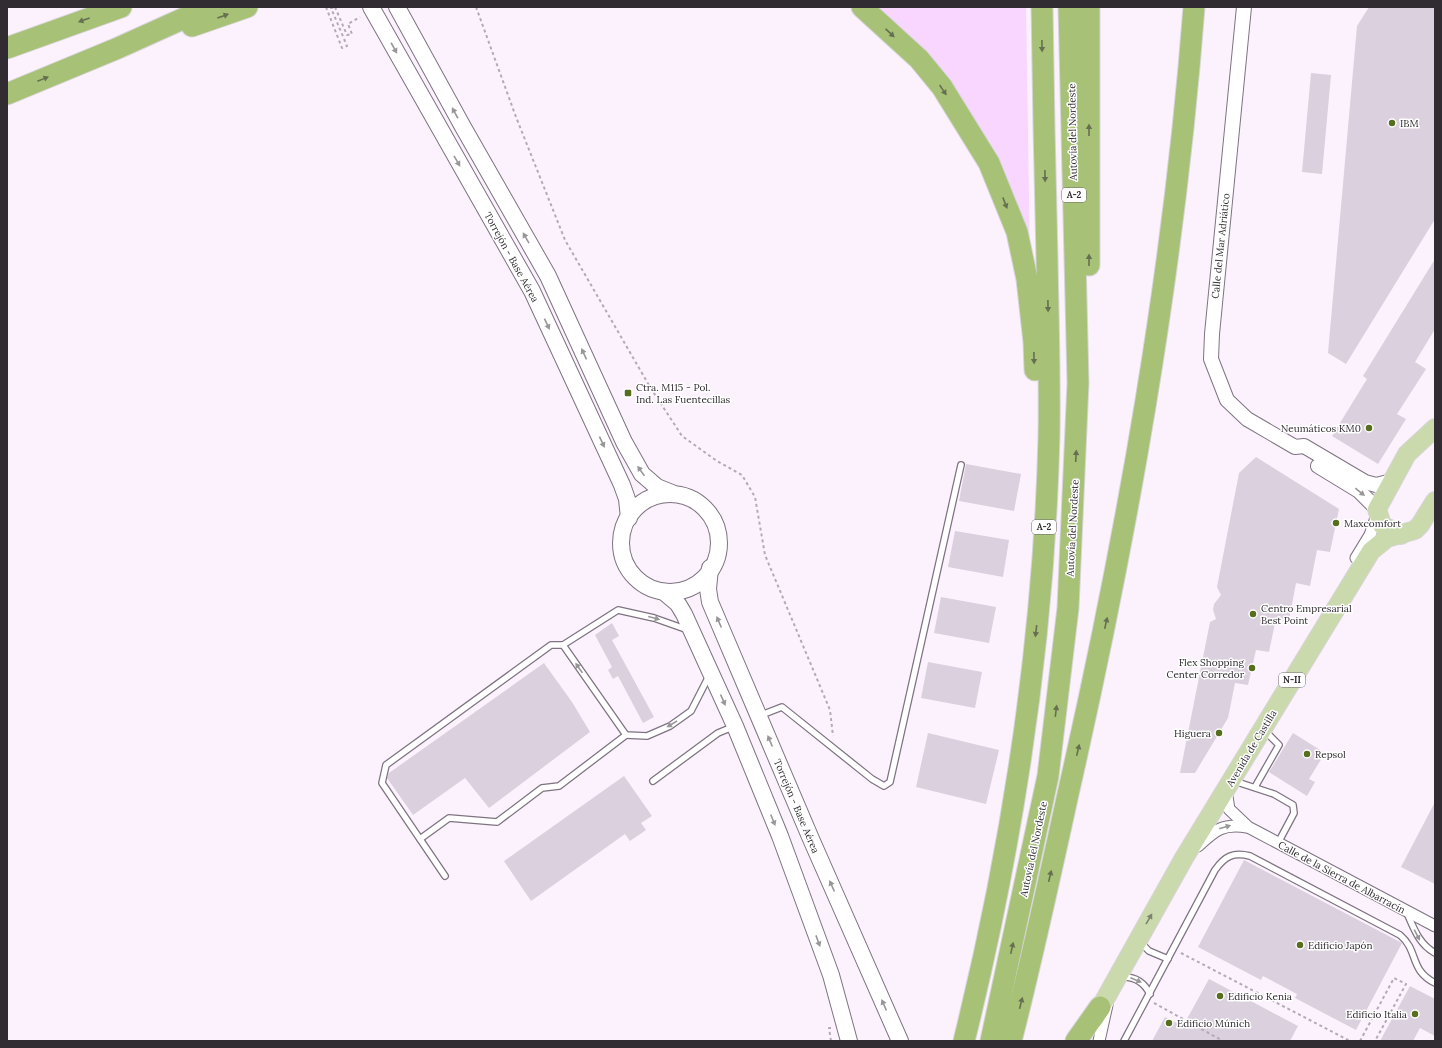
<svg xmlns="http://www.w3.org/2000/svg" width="1442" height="1048" viewBox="0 0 1442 1048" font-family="Lora,serif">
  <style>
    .green { fill: #f8d6ff }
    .building { fill: #dbd0dd }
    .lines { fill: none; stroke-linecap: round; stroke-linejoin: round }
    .service-casing { stroke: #7e7380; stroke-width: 8 }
    .minor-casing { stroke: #7e7380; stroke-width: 13 }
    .tertiary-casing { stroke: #7e7380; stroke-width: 16 }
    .secondary-casing { stroke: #7e7380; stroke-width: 18 }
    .primary-casing { stroke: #d6d5d6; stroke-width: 20 }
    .motorway-casing { stroke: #d6d5d6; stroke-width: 23 }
    .path { stroke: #b3aab4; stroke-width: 2; stroke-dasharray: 3 3; stroke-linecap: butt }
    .service { stroke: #fff; stroke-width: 5.5 }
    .minor { stroke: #fff; stroke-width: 11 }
    .tertiary { stroke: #fff; stroke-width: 14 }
    .secondary { stroke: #fff; stroke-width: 16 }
    .primary { stroke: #cadaad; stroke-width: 18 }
    .motorway { stroke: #a7c177; stroke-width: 21 }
    .oneway { fill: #666f51 }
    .oneway2 { fill: #989698 }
    .oneway3 { fill: #7e8370 }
    .poi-dot { fill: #566e1e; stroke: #fff; stroke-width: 1.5 }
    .labels { text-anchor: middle; stroke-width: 3; stroke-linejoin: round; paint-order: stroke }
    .shield { fill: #fff; stroke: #6f6b70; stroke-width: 1 }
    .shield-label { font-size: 9px; font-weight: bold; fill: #312c32 }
    .poi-label { font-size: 10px; fill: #312c32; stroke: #fff; text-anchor: start }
    .street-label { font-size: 10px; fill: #312c32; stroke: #fff }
  </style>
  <rect width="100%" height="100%" fill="#fcf2fe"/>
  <path class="green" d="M878 7H1026L1030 265 957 92 915 40Z"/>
  <g class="building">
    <path d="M1369 7H1435V219L1346 364 1328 353 1357 26Z"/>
    <path d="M1311 73 1331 75 1322 174 1302 172Z"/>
    <path d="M1435 259V329L1415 362 1426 369 1397 414 1406 419 1378 464 1332 436 1367 379 1363 376Z"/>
    <path d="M1256 457 1339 509 1330 552 1317 550 1310 586 1296 583 1289 620 1276 618 1269 652 1256 650 1248 685 1235 683 1228 718 1195 773H1180L1210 622 1216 619 1213 610 1214 604 1221 595 1217 587 1239 473Z"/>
    <path d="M966 464 1021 474 1014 511 959 501Z"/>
    <path d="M955 531 1009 540 1003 577 948 567Z"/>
    <path d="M941 597 996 607 989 643 934 633Z"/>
    <path d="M612 623 619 636 612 640 654 717 643 723 618 676 613 679 608 670 612 667 595 635Z"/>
    <path d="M928 662 982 672 975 708 921 698Z"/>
    <path d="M544 663 572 702 590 732 489 808 465 778 413 815 387 778 389 773Z"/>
    <path d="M928 733 999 750 986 804 916 787Z"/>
    <path d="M1293 733 1325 753 1309 779 1315 782 1307 796 1269 772Z"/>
    <path d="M624 776 652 816 641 823 646 830 630 841 625 834 531 901 504 861Z"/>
    <path d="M1435 802V884L1401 867Z"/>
    <path d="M1244 860 1402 943 1356 1030 1295 998 1297 994 1263 976 1261 980 1198 947Z"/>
    <path d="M1209 979 1298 1026 1290 1041H1152L1165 1017 1183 1026Z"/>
    <path d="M1410 986 1435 999V1036L1420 1028 1413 1041H1380Z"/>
  </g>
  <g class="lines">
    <g class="service-casing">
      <g id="service">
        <path d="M688 630 654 618 618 610 563 645 626 735 647 736 670 726 691 711 709 676"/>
        <path d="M759 716 782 707 872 779 884 786 890 782 961 465"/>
        <path d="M653 781 718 733 735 726"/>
        <path d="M1234 781 1274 794 1293 805 1294 813 1278 843"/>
        <path d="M1255 787 1279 745 1265 731"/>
        <path d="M420 839 449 818 497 822 542 788 559 786 626 735"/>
        <path d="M445 876 382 783 386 765 551 645H563"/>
        <path d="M1407 913C1414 929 1419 944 1435 953"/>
        <path d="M1140 942 1149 951 1168 959"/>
        <path d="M1121 977C1134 976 1144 982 1150 994"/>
        <path d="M1124 1041 1215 870C1225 856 1233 852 1250 856L1400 935C1419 951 1409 970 1435 983"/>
      </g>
    </g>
    <g class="minor-casing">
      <g id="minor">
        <path d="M1356 558 1370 535 1377 515"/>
        <path d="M1226 790 1229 809 1248 827 1435 926"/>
        <path d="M1198 846C1215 830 1223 823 1247 827"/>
        <path d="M1099 1041 1107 1005"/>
      </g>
    </g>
    <g class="tertiary-casing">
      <g id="tertiary">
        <path d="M1244 7 1212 334 1211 359 1227 400 1247 419 1295 447 1304 446 1365 482 1376 485 1392 481"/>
        <path d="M1318 466 1359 491 1377 509"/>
      </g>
    </g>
    <g class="secondary-casing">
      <g id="secondary">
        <path d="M371 7 532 291 622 485 627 499 629 518"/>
        <path d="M397 7 463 127 548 276 624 442 642 474 657 487 672 493"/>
        <circle cx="670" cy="543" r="49"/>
        <path d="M710 568 708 589 710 602 811 839 900 1041"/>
        <path d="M665 593 678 604 684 614 735 726 780 836 831 975 849 1041"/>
      </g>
    </g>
    <g class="primary-casing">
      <g id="primary">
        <path d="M1401 535 1382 525 1377 509 1407 454 1435 428"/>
        <path d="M1094 1019 1184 858 1371 551 1387 538 1415 530 1420 525 1435 501"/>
      </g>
    </g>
    <g class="motorway-casing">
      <g id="motorway">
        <path d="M862 7 919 59 942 87 989 163 1017 232 1027 279 1034 342 1035 370"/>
        <path d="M1089 7V265"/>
        <path d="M192 26 247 7"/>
        <path d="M7 48 121 7"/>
        <path d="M7 94 118 48 209 7"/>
        <path d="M964 1041C1013 844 1044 639 1049 436 1050 377 1048 317 1047 258 1045 174 1043 91 1042 7"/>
        <path d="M991 1041 1048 776 1068 608 1078 383 1069 7"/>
        <path d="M1011 1041C1032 959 1050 876 1068 794 1127 535 1174 272 1194 7"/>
        <path d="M1076 1041 1100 1007"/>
      </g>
    </g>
    <g class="path">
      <path d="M326 7 342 48 347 46 331 8 335 7"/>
      <path d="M335 7 347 35 352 34 348 24 360 17"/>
      <path d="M476 7 516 117 565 240 650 387 682 436 717 461 742 475 755 497 765 555 830 710 833 736"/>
      <path d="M1181 953 1350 1041"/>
      <path d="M1154 1003 1223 1041"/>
      <path d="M831 1028H829L831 1041"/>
      <path d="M1360 1041 1394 978 1406 984 1375 1041"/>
    </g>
    <use href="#service" class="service"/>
    <use href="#minor" class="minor"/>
    <use href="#tertiary" class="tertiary"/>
    <use href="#secondary" class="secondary"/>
    <use href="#primary" class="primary"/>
    <use href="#motorway" class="motorway"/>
  </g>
  <defs><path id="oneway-solid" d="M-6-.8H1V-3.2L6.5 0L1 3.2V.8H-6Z"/></defs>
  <g class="oneway">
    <use href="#oneway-solid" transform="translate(223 16) rotate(-20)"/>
    <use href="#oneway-solid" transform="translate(84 20) rotate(160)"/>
    <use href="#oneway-solid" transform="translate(890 33) rotate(43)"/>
    <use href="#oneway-solid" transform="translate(1042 46) rotate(89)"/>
    <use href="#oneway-solid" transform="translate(43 79) rotate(-22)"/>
    <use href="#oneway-solid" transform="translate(943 90) rotate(56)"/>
    <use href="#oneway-solid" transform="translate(1089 130) rotate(-90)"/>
    <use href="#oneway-solid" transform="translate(1045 176) rotate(89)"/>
    <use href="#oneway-solid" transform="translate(1005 203) rotate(69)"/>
    <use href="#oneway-solid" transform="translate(1089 260) rotate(-90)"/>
    <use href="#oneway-solid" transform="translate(1048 306) rotate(89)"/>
    <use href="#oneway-solid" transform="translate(1034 358) rotate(89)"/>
    <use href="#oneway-solid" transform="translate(1076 456) rotate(-87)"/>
    <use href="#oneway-solid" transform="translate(1106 623) rotate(-77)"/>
    <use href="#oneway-solid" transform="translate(1036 631) rotate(97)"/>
    <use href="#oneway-solid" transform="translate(1056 711) rotate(-83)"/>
    <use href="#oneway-solid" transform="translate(1078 750) rotate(-77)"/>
    <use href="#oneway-solid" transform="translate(1050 876) rotate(-77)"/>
    <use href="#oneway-solid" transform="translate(1012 948) rotate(-78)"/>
    <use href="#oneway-solid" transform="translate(1021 1003) rotate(-76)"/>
  </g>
  <g class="oneway2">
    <use href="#oneway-solid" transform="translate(394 48) rotate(61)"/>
    <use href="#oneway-solid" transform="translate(455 113) rotate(-119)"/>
    <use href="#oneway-solid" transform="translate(457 161) rotate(60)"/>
    <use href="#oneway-solid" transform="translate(526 238) rotate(-120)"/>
    <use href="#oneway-solid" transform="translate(547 324) rotate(65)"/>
    <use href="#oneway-solid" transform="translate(584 354) rotate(-115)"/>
    <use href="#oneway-solid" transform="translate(602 442) rotate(65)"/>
    <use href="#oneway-solid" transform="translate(641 471) rotate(-125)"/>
    <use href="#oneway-solid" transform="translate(1360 492) rotate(39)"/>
    <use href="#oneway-solid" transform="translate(654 618) rotate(15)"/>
    <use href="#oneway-solid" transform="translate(719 622) rotate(-113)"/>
    <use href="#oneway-solid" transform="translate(579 668) rotate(-125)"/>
    <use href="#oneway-solid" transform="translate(723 700) rotate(66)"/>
    <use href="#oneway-solid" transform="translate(672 724) rotate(149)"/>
    <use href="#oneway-solid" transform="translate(770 741) rotate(-113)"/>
    <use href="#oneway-solid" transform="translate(773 820) rotate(68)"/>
    <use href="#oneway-solid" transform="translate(1225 827) rotate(-16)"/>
    <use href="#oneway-solid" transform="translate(832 886) rotate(-114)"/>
    <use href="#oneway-solid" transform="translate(1417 935) rotate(63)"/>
    <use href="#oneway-solid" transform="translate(818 941) rotate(70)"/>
    <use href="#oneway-solid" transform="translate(1136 980) rotate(23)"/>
    <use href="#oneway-solid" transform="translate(884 1005) rotate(-114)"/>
  </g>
  <use class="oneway3" href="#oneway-solid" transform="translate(1149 919) rotate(-60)"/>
  <g class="poi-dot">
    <circle cx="1392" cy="123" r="4"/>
    <rect x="624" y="389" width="8" height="8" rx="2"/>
    <circle cx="1369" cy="428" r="4"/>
    <circle cx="1336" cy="523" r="4"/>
    <circle cx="1253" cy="614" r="4"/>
    <circle cx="1252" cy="668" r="4"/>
    <circle cx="1219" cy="733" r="4"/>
    <circle cx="1307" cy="754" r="4"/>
    <circle cx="1300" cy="945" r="4"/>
    <circle cx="1220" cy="996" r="4"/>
    <circle cx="1415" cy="1014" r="4"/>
    <circle cx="1169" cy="1023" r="4"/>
  </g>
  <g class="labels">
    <g class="shield">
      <rect x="1062" y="188" width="24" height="14" rx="3"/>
      <rect x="1032" y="520" width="24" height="14" rx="3"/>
      <rect x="1279" y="673" width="26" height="14" rx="3"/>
    </g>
    <g class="shield-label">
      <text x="1074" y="198">A-2</text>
      <text x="1044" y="530">A-2</text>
      <text x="1292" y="683">N-II</text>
    </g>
    <g class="poi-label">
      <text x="1400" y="127">IBM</text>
      <text x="636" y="391">Ctra. M115 - Pol.<tspan x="636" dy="12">Ind. Las Fuentecillas</tspan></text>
      <text x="1361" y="432" text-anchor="end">Neumáticos KM0</text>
      <text x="1344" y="527">Maxcomfort</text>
      <text x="1261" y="612">Centro Empresarial<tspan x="1261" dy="12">Best Point</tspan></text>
      <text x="1244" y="666" text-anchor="end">Flex Shopping<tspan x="1244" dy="12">Center Corredor</tspan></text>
      <text x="1211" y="737" text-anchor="end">Higuera</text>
      <text x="1315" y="758">Repsol</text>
      <text x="1308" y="949">Edificio Japón</text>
      <text x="1228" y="1000">Edificio Kenia</text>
      <text x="1407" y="1018" text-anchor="end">Edificio Italia</text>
      <text x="1177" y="1027">Edificio Múnich</text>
    </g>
    <g class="street-label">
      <text transform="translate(1072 132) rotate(-91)" y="4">Autovía del Nordeste</text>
      <text transform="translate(1220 246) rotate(-84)" y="4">Calle del Mar Adriático</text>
      <text transform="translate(512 257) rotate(61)" y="4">Torrejón - Base Aérea</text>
      <text transform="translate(1072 528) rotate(-87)" y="4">Autovía del Nordeste</text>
      <text transform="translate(1251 748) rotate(-59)" y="4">Avenida de Castilla</text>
      <text transform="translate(797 806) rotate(67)" y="4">Torrejón - Base Aérea</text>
      <text transform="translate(1033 849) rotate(-78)" y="4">Autovía del Nordeste</text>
      <text transform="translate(1342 877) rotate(28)" y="4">Calle de la Sierra de Albarracín</text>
    </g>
  </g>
  <rect width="1442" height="1048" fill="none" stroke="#312c32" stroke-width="16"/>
</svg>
